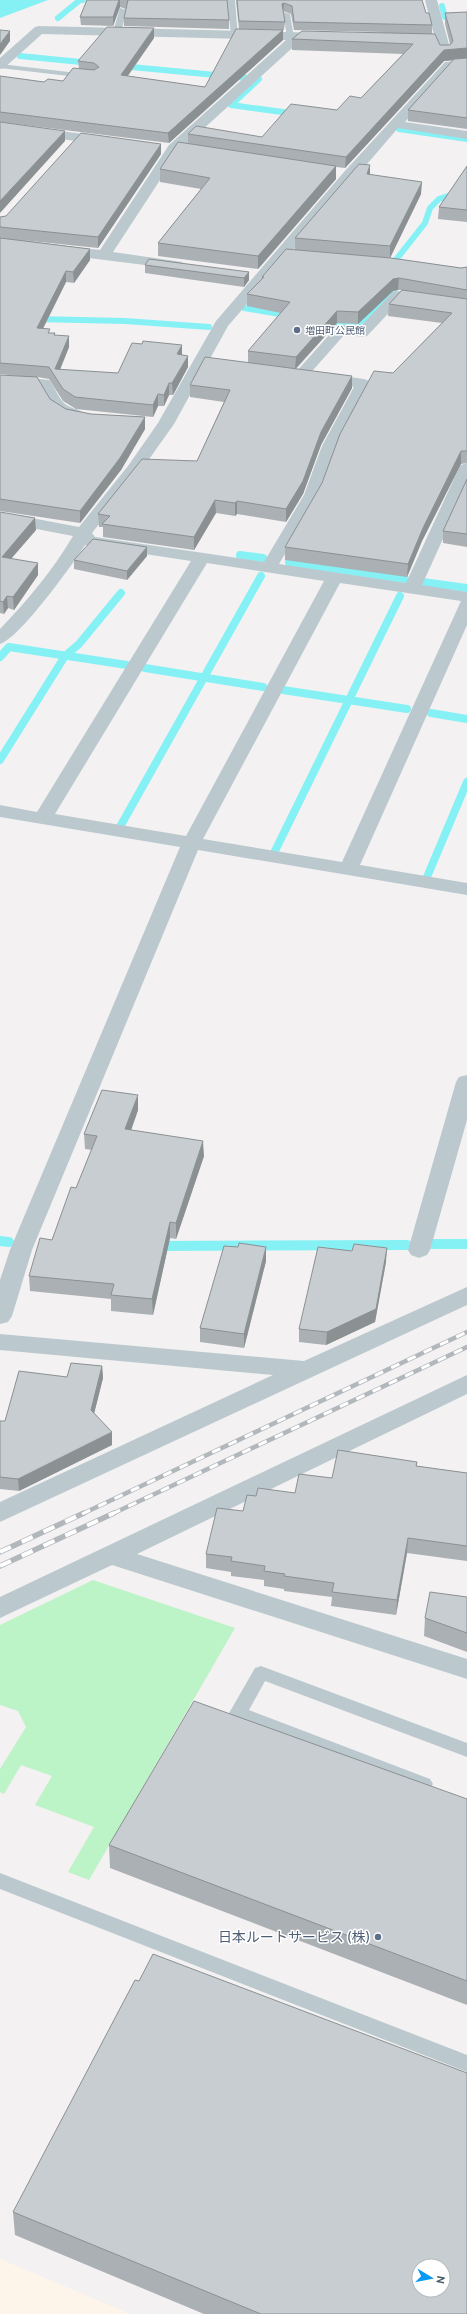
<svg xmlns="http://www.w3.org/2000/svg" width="467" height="2314" viewBox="0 0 467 2314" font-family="Cabin,'Noto Sans JP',sans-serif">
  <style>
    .commercial { fill: #fef5ea }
    .green { fill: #bcf4c8 }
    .water { fill: #85f1f5 }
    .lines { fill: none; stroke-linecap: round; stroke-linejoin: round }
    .stream-far2 { stroke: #85f1f5; stroke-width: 6 }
    .stream-far1 { stroke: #85f1f5; stroke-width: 8 }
    .stream { stroke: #85f1f5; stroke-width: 10 }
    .lane { fill: #bbc9cf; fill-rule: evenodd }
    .street { fill: #bbc9cf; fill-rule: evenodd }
    .rail-far1-casing { stroke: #b2b7bc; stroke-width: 4.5 }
    .rail-casing { stroke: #b2b7bc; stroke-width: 5.5 }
    .rail-far1 { stroke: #fff; stroke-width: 3; stroke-dasharray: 9; stroke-linecap: butt }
    .rail { stroke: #fff; stroke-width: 4; stroke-dasharray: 12; stroke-linecap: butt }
    .wall { fill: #abb0b4 }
    .shaded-wall { fill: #8b9092 }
    .building { fill: #c7cdd1; stroke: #8b9092; fill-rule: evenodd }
    .service-dot { fill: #5c6f8a; stroke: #fff; stroke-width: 1.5 }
    .labels { text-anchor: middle; stroke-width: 3; stroke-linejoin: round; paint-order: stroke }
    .far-service-label { font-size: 10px; fill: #4e5e75; stroke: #fff; text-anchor: start }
    .near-service-label { font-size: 14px; fill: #4e5e75; stroke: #fff; text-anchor: end }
  </style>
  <rect width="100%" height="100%" fill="#f3f1f1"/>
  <path class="commercial" d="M0 2259 130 2314H0Z"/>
  <path class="green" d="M93 1580 235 1628 89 1880 68 1872 94 1827 35 1805 52 1776 21 1765 4 1794 0 1792V1769L26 1727 18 1711 0 1705V1625Z"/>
  <path class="water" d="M0 0H48L0 18Z"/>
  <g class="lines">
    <g class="stream-far2">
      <path d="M442 6 445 17 467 15"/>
      <path d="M58 18 80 0H83"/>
      <path d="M20 56 91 63"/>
      <path d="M121 66 247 78"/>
      <path d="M259 79 231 105 297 114"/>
      <path d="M399 129 467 139"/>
      <path d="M395 261 425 223 430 208 439 199 454 194 467 172"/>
      <path d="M244 308 292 316"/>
      <path d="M35 319 125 321 209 327"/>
      <path d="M324 322 363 324 402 280"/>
    </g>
    <g class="stream-far1">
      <path d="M240 555 263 558"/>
      <path d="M289 562 405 579"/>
      <path d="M423 582 467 588"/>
      <path d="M0 657 9 647 127 665"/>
      <path d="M145 668 263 687"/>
      <path d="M283 690 407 709"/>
      <path d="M431 713 467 719"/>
      <path d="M0 760 65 656 79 644 121 593"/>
      <path d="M121 825 261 576"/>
      <path d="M274 853 400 596"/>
      <path d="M427 877 467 782"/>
    </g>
    <g class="stream">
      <path d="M0 1241 9 1242"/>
      <path d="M431 1244H467"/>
      <path d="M155 1246 407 1245"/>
    </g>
    <g class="lane">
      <path d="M227 0H235L238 37 231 35Z"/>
      <path d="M120 8 127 10 121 32 117 34 113 32Z"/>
      <path d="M283 12 290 14 294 38 287 36Z"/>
      <path d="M0 64 86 74 90 76 86 78 0 68Z"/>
      <path d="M261 1666 467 1743V1757L265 1681 249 1710 430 1779 433 1784 430 1789 424 1791 418 1789 232 1718 229 1713 232 1708 255 1668Z"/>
      <path d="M0 1873 467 2055V2072L0 1889Z"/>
    </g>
    <g class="street">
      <path d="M425 0H437L451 52 449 55H441L436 43 408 42 402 38 408 34 434 35Z"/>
      <path d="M39 26 326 33 332 37 326 41 301 40 179 151 113 252 182 262 184 265 177 269 0 247V239L100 250 169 145 286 40 42 34 4 68 0 69V58L35 27Z"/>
      <path d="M467 60V68L453 69 405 122 467 131V139L398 128 228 326 174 424 140 472 92 533 95 537 264 562 304 495 322 446 354 387 317 381 314 378 317 375 322 373 364 379 369 381 372 384 338 446 320 495 279 564 406 583 459 468 461 465 467 463V486L422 585 467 592V625L360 865 467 883V895L198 850 32 1250 12 1316 8 1322 0 1324V1280L10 1250 180 847 0 817V805L37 812 191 561 85 545C73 564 19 639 0 644V629C27 601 53 570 73 536L0 522V512L79 527 128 466 158 423 216 321 344 172 445 62ZM207 563 324 581 186 836 55 814ZM340 583 461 601 342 862 203 839Z"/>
      <path d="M0 123 106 137 113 141 106 145 0 131Z"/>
      <path d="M398 291 467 302V310L401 300 367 336 362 337 345 334 306 378H296L293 375 296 372 337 326 342 325 359 328 393 292Z"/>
      <path d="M0 375 49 380C55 387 58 398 65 404 71 409 82 409 87 416L85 419C62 425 48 404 39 387L0 385Z"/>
      <path d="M467 1075V1120L430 1250 427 1255 419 1258 411 1255 408 1250 456 1082 459 1077Z"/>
      <path d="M467 1287V1305L0 1522V1502L273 1375 0 1350V1334L304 1361Z"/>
      <path d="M467 1375V1394L137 1554 467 1659V1679L112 1565 0 1618V1597Z"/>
    </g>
    <g class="rail-far1-casing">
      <g id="rail-far1">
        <path d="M82 1514 467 1332"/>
        <path d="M112 1514 467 1347"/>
      </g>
    </g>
    <g class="rail-casing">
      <g id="rail">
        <path d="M0 1552 84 1513"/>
        <path d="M0 1566 114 1513"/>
      </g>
    </g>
    <use href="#rail-far1" class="rail-far1"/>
    <use href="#rail" class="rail"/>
  </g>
  <g class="wall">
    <path d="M87 0H227L229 20V29L124 26V18L126 9 120 7 113 26 81 25 80 17Z"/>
    <path d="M236 0H422L426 13 432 25V33L440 45H450V44L445 24V13L467 12V129L408 121V110L454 60 444 61 345 168 336 167V179L258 269 158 256V243L201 189 160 182V169L188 144V134L262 137 337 110 361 98 403 54 292 50V39L383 32 294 30 291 14 283 11 285 22 284 30 239 29Z"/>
    <path d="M154 28V38L128 76 205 87 283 30V40L169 143 0 122V76L44 82 63 81 79 68 78 61Z"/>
    <path d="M161 154 98 248 21 240 90 249V260L74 283 66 282 43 329 50 333H55V335L69 347 60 370 118 373 182 355 188 356V367L173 395H169L164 406H158L153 417 76 409 63 401 49 379 37 377 50 399 66 409 91 414 145 417V429L121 470 80 523 0 511V375L20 376 0 374V217L6 216Z"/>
    <path d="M467 166V222L438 219 439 207Z"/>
    <path d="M370 174 421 194 390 258 461 268 467 267V463L461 464 422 541 407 577 285 560V547L393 373 442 323 388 316 389 304 402 290H398L393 291 358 324 337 323 296 369 352 376V388L321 445 303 494 286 522 237 514 235 516 216 513 194 550 103 537V527H99L98 514 197 461 224 402 190 397V385L248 363V351L281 313 247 306V294L262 279V277L295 250V238Z"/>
    <path d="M145 265 249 272V280L244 287 145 273Z"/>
    <path d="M467 479V547L443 543V531Z"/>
    <path d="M0 512 36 530 11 559 38 563V575L14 610 8 608 4 614 0 613Z"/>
    <path d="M147 547V556L127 580 74 569V560Z"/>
    <path d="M138 1110 131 1130 204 1156 176 1239 170 1238 153 1315 111 1311V1299L30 1291 29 1276 52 1240 76 1188 92 1150 85 1149 84 1134Z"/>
    <path d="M352 1251 386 1262 375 1322 326 1345 299 1342V1329Z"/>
    <path d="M266 1261 244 1348 200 1342V1328Z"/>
    <path d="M102 1366 103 1378 94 1413 112 1445 19 1491 0 1489V1421H5L67 1377Z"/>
    <path d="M417 1462V1466L467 1473V1561L407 1553 396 1615 331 1606 332 1597 284 1591V1589L264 1586V1580L231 1576V1572L206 1568V1554L256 1496 295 1493 332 1478Z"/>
    <path d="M467 1597V1652L424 1636 425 1618Z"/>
    <path d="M467 1799V2005L110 1868 109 1845Z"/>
    <path d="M13 2212 467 2314H204L15 2235Z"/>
  </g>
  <g class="shaded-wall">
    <path d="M119 0H120V7L113 26V17Z"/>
    <path d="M284 3 283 11 282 12V4Z"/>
    <path d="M154 28V38L121 85V75Z"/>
    <path d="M283 30V40L169 143 168 133Z"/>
    <path d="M10 31V41L0 55V44Z"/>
    <path d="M467 48V59L444 61 345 168 346 157 444 50Z"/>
    <path d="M65 131V141L0 213V201Z"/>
    <path d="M161 144V154L98 248V237Z"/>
    <path d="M370 165V177L367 174Z"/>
    <path d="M336 166V179L258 269V256Z"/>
    <path d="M422 182 421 194 390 258V246Z"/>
    <path d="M90 249V260L74 283 73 272Z"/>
    <path d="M66 271V282L37 340V328Z"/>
    <path d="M249 272V280L244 287V278Z"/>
    <path d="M399 278 398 290 393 291 358 324V312L393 279Z"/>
    <path d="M337 311V323L295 369 296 357Z"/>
    <path d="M69 336V347L56 379 55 369Z"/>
    <path d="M182 345V356L177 354Z"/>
    <path d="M188 356V367L173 395 172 383Z"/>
    <path d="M352 376V388L321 445 303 494 286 522V509L321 432Z"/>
    <path d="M169 383V395L164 406V395Z"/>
    <path d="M158 394V406L153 417V405Z"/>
    <path d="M145 417V429L121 470 80 523V511Z"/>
    <path d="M461 451V464L422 541 407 577 408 564 423 528Z"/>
    <path d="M215 500 216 513 194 550V537Z"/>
    <path d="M237 501V514L235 516V503Z"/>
    <path d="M35 518 36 530 2 569V557Z"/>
    <path d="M147 547V556L127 580V571Z"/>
    <path d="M38 563V575L14 610 13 597Z"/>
    <path d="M7 596 8 608 4 614 3 602Z"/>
    <path d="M138 1095V1110L126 1145 125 1129Z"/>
    <path d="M203 1141 204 1156 176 1239V1223Z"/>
    <path d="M170 1222V1238L153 1315 152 1299Z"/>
    <path d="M266 1247V1261L244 1348V1334Z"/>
    <path d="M387 1248 386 1262 375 1322 326 1345 327 1332Z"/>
    <path d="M102 1366 103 1378 92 1422 91 1410Z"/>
    <path d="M112 1432V1445L19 1491 18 1479Z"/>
    <path d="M408 1538 407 1553 396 1615 397 1600Z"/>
  </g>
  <g class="building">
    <path d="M87 0H119L113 17H80Z"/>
    <path d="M127 0H227L229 20 124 18 128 0Z"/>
    <path d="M237 0H422L426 13H429L432 25 294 22 292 6 284 3 282 4 285 22 239 21Z"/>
    <path d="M467 12V48L444 50 346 157 188 134 196 126 262 137 291 104 337 110 350 96 361 98 413 44 292 39 302 31 435 34 440 45H450L453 41 445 13Z"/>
    <path d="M107 27 154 28 121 75 205 87 236 29 283 30 168 133 0 112V76L44 82 48 79 63 81 73 68 94 70 99 67 94 63 78 61Z"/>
    <path d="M0 30 10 31 0 44Z"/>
    <path d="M467 58V118L408 110 454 59Z"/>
    <path d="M0 122 65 131 0 201Z"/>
    <path d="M81 133 161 144 98 237 0 227V217L6 216Z"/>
    <path d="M178 142 336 166 258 256 158 243 210 178 160 169Z"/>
    <path d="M359 164 370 165 367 174 422 182 390 246 295 238Z"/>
    <path d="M467 166V210L439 207Z"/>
    <path d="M0 238 90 249 73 272 66 271 37 328 50 329 48 333H55L54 335 69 336 55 369 118 373 132 343 142 344 143 341 182 345 177 354 188 356 172 383H169L164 395 158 394 153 405 75 397 63 389 49 367 0 363Z"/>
    <path d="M286 249 391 258 461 268 467 267V290L399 278 393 279 358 312 337 311 296 357 248 351 290 302 247 294 264 277H262Z"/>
    <path d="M149 259 249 272 244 278 145 265Z"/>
    <path d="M402 290 467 299V451H461L423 528 408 564 285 547 322 483 340 434 374 371 393 373 452 313 389 304Z"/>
    <path d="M205 357 352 376 321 432 303 481 286 509 237 501 235 503 215 500 194 537 102 524 110 516 98 514 142 459 197 461 230 390 190 385Z"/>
    <path d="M0 375 37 377 50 399 66 409 91 414 145 417 120 458 80 511 0 499Z"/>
    <path d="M467 479V534L443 531Z"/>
    <path d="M0 512 35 518 2 557 38 563 13 597 7 596 3 602 0 601Z"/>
    <path d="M93 539 147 547 127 571 74 560Z"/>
    <path d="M102 1090 138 1095 125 1129 203 1141 176 1223 170 1222 152 1299 111 1295 114 1284 29 1276 40 1238 52 1240 71 1187 76 1188 97 1136 84 1134Z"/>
    <path d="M239 1243 266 1247 244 1334 200 1328 224 1246 238 1247Z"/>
    <path d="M354 1244 387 1248 376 1309 327 1332 299 1329 318 1247 352 1251Z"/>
    <path d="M71 1363 102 1366 91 1410 112 1432 18 1479 0 1477V1421H5L19 1371 67 1377Z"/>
    <path d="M338 1450 417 1462 416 1466 467 1473V1546L408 1538 397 1600 332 1592 334 1583 284 1576 285 1574 264 1571 265 1566 231 1561 232 1557 206 1554 217 1508 243 1511 247 1495 256 1496 258 1488 295 1493 299 1474 332 1478Z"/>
    <path d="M430 1592 467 1597V1633L425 1618Z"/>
    <path d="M194 1701 467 1799V1981L109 1845Z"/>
    <path d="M153 1954 467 2073V2314H261L13 2212 135 1980 139 1981ZM419 2266H443V2290H419Z"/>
  </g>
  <g class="service-dot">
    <circle cx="297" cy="330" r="4"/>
    <circle cx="378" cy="1937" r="4"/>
  </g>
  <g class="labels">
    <g class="far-service-label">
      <text x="305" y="334">増田町公民館</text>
    </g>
    <g class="near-service-label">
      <text x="370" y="1942">日本ルートサービス (株)</text>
    </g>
  </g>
  <g transform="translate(431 2278) rotate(100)"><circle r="19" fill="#ffffff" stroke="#b5bdbf"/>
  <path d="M0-3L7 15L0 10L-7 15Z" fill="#0899f6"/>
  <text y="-6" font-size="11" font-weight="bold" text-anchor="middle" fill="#475960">N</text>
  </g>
</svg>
